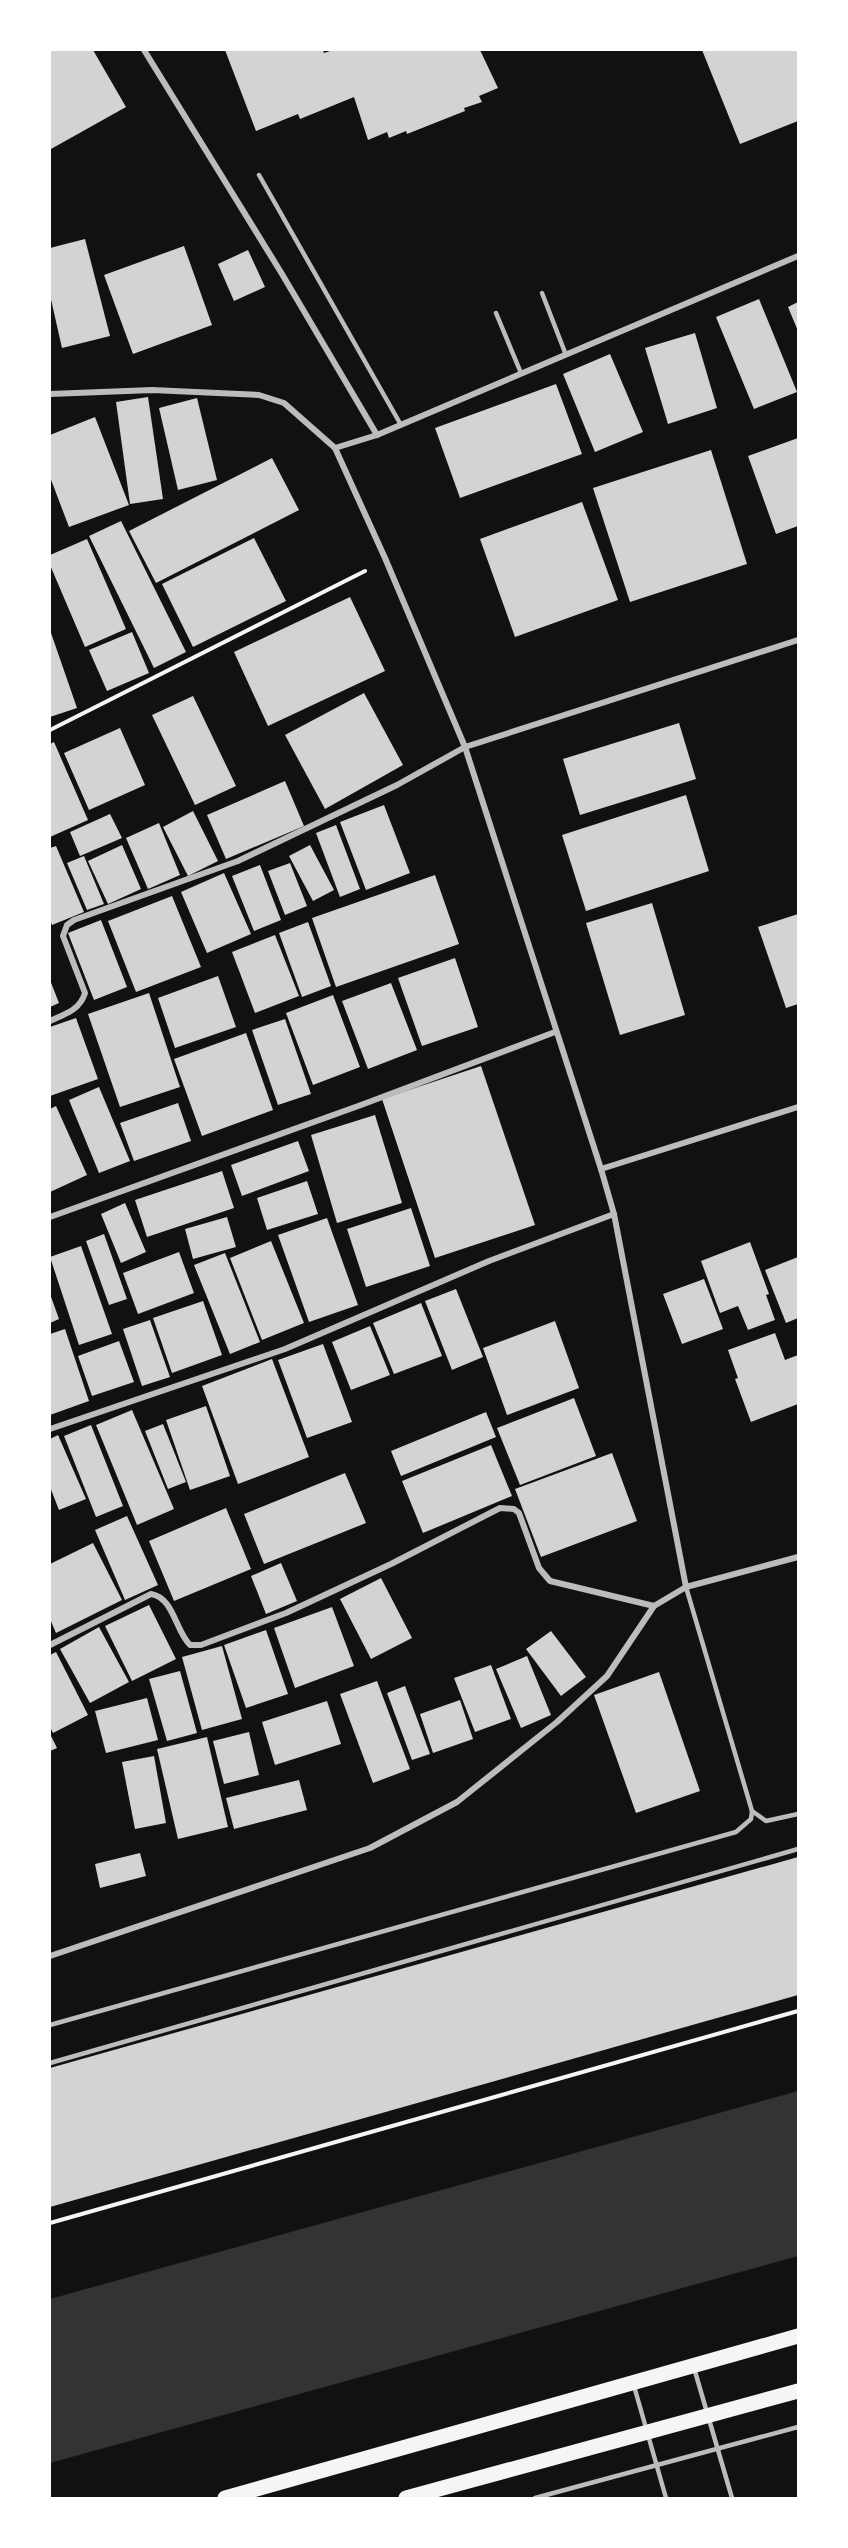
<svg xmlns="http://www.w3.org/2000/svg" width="848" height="2548" viewBox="0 0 848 2548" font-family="Rubik,sans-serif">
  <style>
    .water { fill: #333 }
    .building { fill: #d3d3d3 }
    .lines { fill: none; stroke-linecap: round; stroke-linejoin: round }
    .path { stroke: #f5f5f5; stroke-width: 4 }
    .service { stroke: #bcbcbc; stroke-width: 4.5 }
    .minor { stroke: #bcbcbc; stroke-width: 6 }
    .primary { stroke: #f5f5f5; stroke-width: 15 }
  </style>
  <rect width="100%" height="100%" fill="#111"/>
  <path class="water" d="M798 2091V2256L50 2463V2299Z"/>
  <g class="building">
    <path d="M50 50H93L126 107 51 149Z"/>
    <path d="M225 50H323L324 53 333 50H480L498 88 479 96 482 102 464 108 465 111 407 134 406 131 389 138 387 132 368 140 354 97 300 119 298 114 256 131Z"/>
    <path d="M702 50H798V121L740 144Z"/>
    <path d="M85 239 110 336 62 348 50 295V248Z"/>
    <path d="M184 246 212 325 133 354 104 275Z"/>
    <path d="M248 250 265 287 234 301 218 264Z"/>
    <path d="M759 299 797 392 754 409 716 317Z"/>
    <path d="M798 302V331L788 307Z"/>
    <path d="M695 333 717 408 668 424 645 348Z"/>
    <path d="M610 354 643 432 595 452 563 374Z"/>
    <path d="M556 384 582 454 460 498 435 428Z"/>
    <path d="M148 397 163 499 130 504 116 402Z"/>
    <path d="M197 398 217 480 178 490 159 408Z"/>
    <path d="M95 417 129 505 69 527 50 477V435Z"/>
    <path d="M798 438V526L776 534 748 456Z"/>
    <path d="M711 450 747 564 630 602 593 488Z"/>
    <path d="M272 458 299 510 156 583 129 531Z"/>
    <path d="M582 502 618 600 515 637 480 539Z"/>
    <path d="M121 521 186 652 154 668 89 536Z"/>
    <path d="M254 538 286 601 193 647 162 584Z"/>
    <path d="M87 539 126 629 85 647 50 565V555Z"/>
    <path d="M350 597 385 671 268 726 234 652Z"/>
    <path d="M50 630 77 708 50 717Z"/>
    <path d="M132 632 149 673 107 691 89 650Z"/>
    <path d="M364 693 403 765 325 809 285 735Z"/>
    <path d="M193 696 236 786 195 805 152 715Z"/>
    <path d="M679 723 696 779 580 815 563 759Z"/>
    <path d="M120 728 145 785 89 810 64 753Z"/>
    <path d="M54 742 88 820 50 837V744Z"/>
    <path d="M285 781 304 826 226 859 207 815Z"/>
    <path d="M686 795 709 871 586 911 562 835Z"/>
    <path d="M384 805 410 873 366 890 340 822Z"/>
    <path d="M193 811 218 861 188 876 163 827Z"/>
    <path d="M110 814 122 838 80 856 70 832Z"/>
    <path d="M159 823 180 875 148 889 126 838Z"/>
    <path d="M336 825 360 889 340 897 316 833Z"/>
    <path d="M122 845 141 889 108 904 88 861Z"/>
    <path d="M310 845 334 890 313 901 289 856Z"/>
    <path d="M56 846 84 912 52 925 50 920V848Z"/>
    <path d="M84 856 104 904 87 910 67 863Z"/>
    <path d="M290 863 307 906 285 915 268 871Z"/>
    <path d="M260 865 281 920 254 931 232 876Z"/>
    <path d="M224 873 251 934 207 953 181 892Z"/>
    <path d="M435 875 459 944 336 987 312 918Z"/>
    <path d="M172 896 201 967 136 992 108 921Z"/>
    <path d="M652 903 685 1015 620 1035 586 923Z"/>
    <path d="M798 914V1004L786 1008 758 927Z"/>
    <path d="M101 920 127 987 94 1000 68 933Z"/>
    <path d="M308 922 331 986 302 997 279 933Z"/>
    <path d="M275 935 299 996 255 1013 232 952Z"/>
    <path d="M455 958 478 1027 422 1046 398 978Z"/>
    <path d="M218 976 236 1027 175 1048 158 998Z"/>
    <path d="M50 980 59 1003 50 1007Z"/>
    <path d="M391 983 417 1050 368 1069 342 1001Z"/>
    <path d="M149 993 180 1087 120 1107 88 1014Z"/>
    <path d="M333 995 360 1067 313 1085 286 1013Z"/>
    <path d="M76 1018 98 1079 50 1096V1027Z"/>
    <path d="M285 1019 311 1094 278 1105 252 1030Z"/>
    <path d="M246 1033 273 1110 202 1136 174 1059Z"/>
    <path d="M481 1066 535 1225 435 1258 382 1099Z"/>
    <path d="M99 1087 130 1161 99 1173 69 1100Z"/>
    <path d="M178 1103 191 1141 134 1161 120 1123Z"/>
    <path d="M56 1106 87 1175 50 1192V1109Z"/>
    <path d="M375 1115 402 1203 337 1223 311 1135Z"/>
    <path d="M298 1141 309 1171 242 1196 231 1165Z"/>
    <path d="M222 1171 234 1208 147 1237 135 1200Z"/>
    <path d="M307 1181 318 1214 267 1230 257 1198Z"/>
    <path d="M125 1203 146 1252 121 1263 101 1214Z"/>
    <path d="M411 1208 430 1266 366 1287 347 1229Z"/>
    <path d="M227 1217 236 1247 193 1259 185 1229Z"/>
    <path d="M327 1218 358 1305 309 1322 278 1235Z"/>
    <path d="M104 1234 127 1299 109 1305 86 1241Z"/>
    <path d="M271 1241 304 1323 262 1340 230 1258Z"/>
    <path d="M750 1242 769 1294 766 1295 775 1320 748 1330 738 1306 720 1313 701 1261Z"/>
    <path d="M81 1246 112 1334 79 1345 50 1257Z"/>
    <path d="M179 1252 194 1293 138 1314 123 1273Z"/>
    <path d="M225 1253 260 1342 230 1354 194 1265Z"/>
    <path d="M798 1257V1318L786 1323 765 1270Z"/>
    <path d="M704 1279 723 1329 682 1344 663 1294Z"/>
    <path d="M456 1289 483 1357 452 1370 425 1301Z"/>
    <path d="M50 1294 59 1319 50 1323Z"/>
    <path d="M203 1301 222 1355 172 1373 153 1318Z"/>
    <path d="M421 1303 442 1356 394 1374 373 1323Z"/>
    <path d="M150 1320 170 1377 142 1386 123 1329Z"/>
    <path d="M555 1321 579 1388 507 1415 483 1348Z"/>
    <path d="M370 1326 390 1375 351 1390 332 1342Z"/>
    <path d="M65 1329 89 1401 50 1415V1334Z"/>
    <path d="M775 1333 785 1360 798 1355V1404L751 1422 735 1379 738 1378 728 1350Z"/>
    <path d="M119 1341 134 1382 92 1396 78 1356Z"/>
    <path d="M323 1344 352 1422 307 1438 278 1360Z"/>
    <path d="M272 1359 309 1457 238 1484 202 1386Z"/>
    <path d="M574 1398 596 1456 520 1485 497 1428Z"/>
    <path d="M206 1406 230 1476 190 1490 166 1420Z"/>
    <path d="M132 1410 174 1509 137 1525 96 1425Z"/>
    <path d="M486 1412 496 1437 401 1476 391 1451Z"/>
    <path d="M163 1424 186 1482 168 1489 145 1431Z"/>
    <path d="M91 1425 123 1506 96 1517 64 1436Z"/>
    <path d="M58 1435 86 1499 59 1510 50 1487V1439Z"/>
    <path d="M491 1445 512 1496 423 1533 402 1481Z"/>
    <path d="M612 1453 637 1521 541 1557 515 1489Z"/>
    <path d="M345 1473 366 1523 264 1564 244 1514Z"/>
    <path d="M226 1508 251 1569 174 1601 149 1541Z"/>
    <path d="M127 1516 158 1585 125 1600 95 1530Z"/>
    <path d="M93 1543 122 1600 56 1633 50 1619V1564Z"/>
    <path d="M281 1563 297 1601 266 1614 251 1576Z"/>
    <path d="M381 1578 412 1638 371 1659 340 1599Z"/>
    <path d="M149 1605 176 1659 132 1681 105 1626Z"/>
    <path d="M332 1607 354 1666 295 1688 274 1628Z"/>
    <path d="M99 1627 129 1682 90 1703 60 1649Z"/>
    <path d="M266 1630 288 1694 246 1708 224 1645Z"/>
    <path d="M551 1631 586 1677 561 1696 526 1649Z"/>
    <path d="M222 1646 242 1719 202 1730 182 1657Z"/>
    <path d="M56 1652 88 1715 53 1733 50 1727V1655Z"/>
    <path d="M527 1656 551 1715 521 1728 496 1669Z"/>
    <path d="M491 1665 511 1719 475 1732 454 1678Z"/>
    <path d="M180 1671 197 1733 167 1741 149 1679Z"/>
    <path d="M659 1672 700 1791 636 1813 594 1695Z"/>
    <path d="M377 1681 410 1769 373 1783 340 1694Z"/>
    <path d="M405 1686 430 1754 412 1760 387 1693Z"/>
    <path d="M147 1698 158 1740 106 1753 95 1711Z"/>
    <path d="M460 1700 473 1739 433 1753 420 1714Z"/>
    <path d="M327 1701 341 1744 275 1765 262 1722Z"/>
    <path d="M249 1732 259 1775 224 1784 213 1741Z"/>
    <path d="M50 1734 57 1748 50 1751Z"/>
    <path d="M207 1737 228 1827 178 1839 157 1749Z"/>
    <path d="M154 1756 166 1823 135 1829 122 1762Z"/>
    <path d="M299 1780 307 1810 234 1829 226 1798Z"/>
    <path d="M140 1853 146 1876 100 1888 95 1864Z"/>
    <path d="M798 1857V1995L50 2207V2068Z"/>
  </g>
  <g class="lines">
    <g class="path">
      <path d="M50 730 365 571"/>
      <path d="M50 2223 798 2011"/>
    </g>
    <g class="service">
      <path d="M259 175 401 425"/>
      <path d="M542 293 566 355"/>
      <path d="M496 313 521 373"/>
      <path d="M686 1587 752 1811 766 1821 798 1814"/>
      <path d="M50 2025 736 1832 751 1819 752 1811"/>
      <path d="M50 2063 798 1849"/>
      <path d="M694 2368 732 2498"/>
      <path d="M634 2386 666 2498"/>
      <path d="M535 2498 798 2427"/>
    </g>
    <g class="minor">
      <path d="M144 50 282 274 377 435"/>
      <path d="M50 394 152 390 259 395 284 403 335 448 385 558 465 747 601 1169 614 1214 686 1587"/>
      <path d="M335 448 377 435 798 256"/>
      <path d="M50 1021C65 1014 80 1010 85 993L63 936 67 925 74 920 238 861 397 785 465 747 798 640"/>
      <path d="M601 1169 798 1107"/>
      <path d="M50 1217 361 1105 555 1032"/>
      <path d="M50 1429 285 1349 489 1261 614 1214"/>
      <path d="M50 1645 151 1594C174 1598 175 1630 190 1645H201L286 1613 391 1564 500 1508 514 1509 519 1513 539 1568 550 1581 654 1606"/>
      <path d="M50 1956 370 1848 457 1802 557 1722 607 1676 654 1606 686 1587 798 1557"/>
    </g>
    <g class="primary">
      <path d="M225 2498 798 2336"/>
      <path d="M406 2498 798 2391"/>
    </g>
  </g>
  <rect width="848" height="2548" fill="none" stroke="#ffffff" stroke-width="102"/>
</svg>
